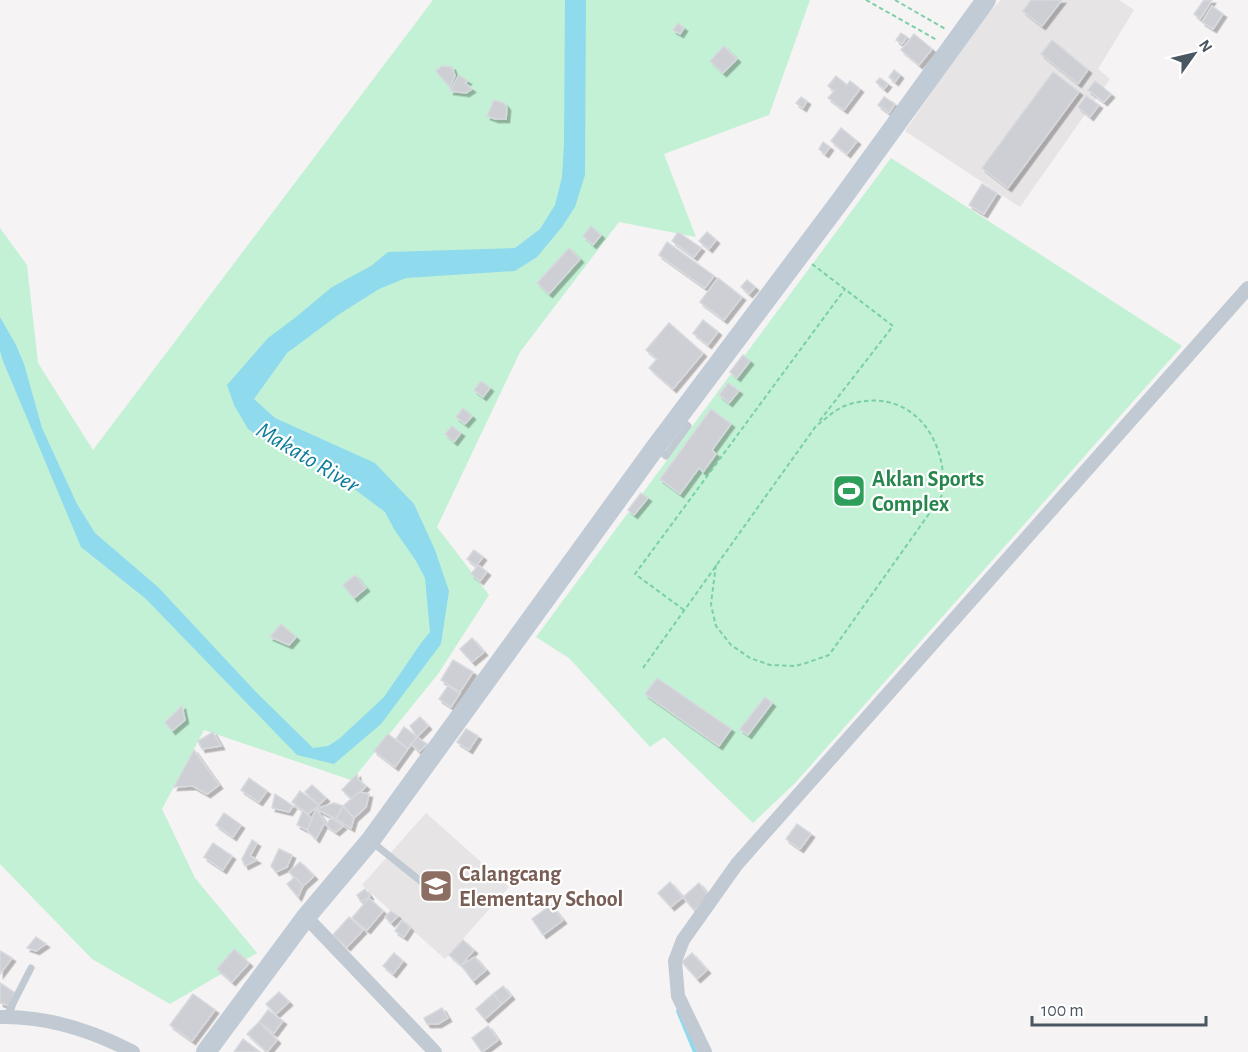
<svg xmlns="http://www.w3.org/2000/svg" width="1248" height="1052" viewBox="0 0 1248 1052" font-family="'Alegreya Sans',sans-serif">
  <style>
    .education { fill: #e6e4e5 }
    .green { fill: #c3f1d5 }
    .water { fill: #90daee }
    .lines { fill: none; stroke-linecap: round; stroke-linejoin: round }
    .stream { stroke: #90daee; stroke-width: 4 }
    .building { fill: #cdcfd5; stroke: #d7d9de; stroke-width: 1.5; filter: url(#shadow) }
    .path { stroke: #7ad0a6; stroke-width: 2; stroke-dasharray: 4.5 3; stroke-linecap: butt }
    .lane { stroke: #c1cad2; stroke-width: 7 }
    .street { stroke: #c1cad2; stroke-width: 14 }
    .secondary { stroke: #c1cbd6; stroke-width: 20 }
    .labels { text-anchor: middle; stroke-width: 4.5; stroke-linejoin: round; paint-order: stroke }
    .leisure-label { font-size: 22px; font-weight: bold; fill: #27864d; stroke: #fff; text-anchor: start }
    .education-label { font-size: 22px; font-weight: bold; fill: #785e54; stroke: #fff; text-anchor: start }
    .water-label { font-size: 24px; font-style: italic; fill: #0c7c9b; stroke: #fff }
  </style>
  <defs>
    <filter id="shadow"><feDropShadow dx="3.5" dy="3.5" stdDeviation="0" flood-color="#0004"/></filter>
  </defs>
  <rect width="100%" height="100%" fill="#f5f3f3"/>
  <g class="education">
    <path d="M1001 0H1119L1134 10 1098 69 1110 79 1020 207 905 131 979 23Z"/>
    <path d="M426 813 509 887 445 959 362 885Z"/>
  </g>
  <g class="green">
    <path d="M433 0H810L769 115 664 154 696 237 619 222 520 352 437 527 489 595 438 674 357 774 351 780 204 730 162 809 195 878 257 953 170 1004 92 959 0 864V228L27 265 38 363 93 450Z"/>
    <path d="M891 158 1182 346 796 782 753 823 664 737 650 747 569 658 536 637Z"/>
  </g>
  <path class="water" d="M565 0H586L585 175 575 207 562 227 537 257 515 271 406 278 379 289 338 315 287 353 254 399 275 418 375 463 414 504 435 550 449 591 441 644 381 724 334 764 297 755 146 599 81 547 3 361 0 351V317L16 345 24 364 42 428 77 504 95 533 158 587 257 693 313 748 328 746 339 739 384 697 421 643 430 632 425 578 416 561 394 529 385 512 345 482 301 455 270 444 248 429 234 405 227 385 268 338 296 317 332 287 371 266 388 252 515 248 540 229 555 205 562 177 564 144Z"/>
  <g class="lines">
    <path class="stream" d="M678 1011 695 1052"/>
  </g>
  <g class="building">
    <path d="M1031 0H1062L1042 26 1023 11Z"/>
    <path d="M1204 0H1212L1200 19 1194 14Z"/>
    <path d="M1212 6 1223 14 1213 29 1202 22Z"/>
    <path d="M678 23 684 28 680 34 673 30Z"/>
    <path d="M901 33 907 37 902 44 896 40Z"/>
    <path d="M914 34 932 49 919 65 901 50Z"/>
    <path d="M1052 40 1088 70 1078 84 1041 54Z"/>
    <path d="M724 46 737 59 723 73 710 61Z"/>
    <path d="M442 66 452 67 455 76 450 87 436 71Z"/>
    <path d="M894 70 900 75 895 82 889 77Z"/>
    <path d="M1053 72 1079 92 1008 188 982 168Z"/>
    <path d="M459 75 468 81 465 83 472 89 466 93 450 91Z"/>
    <path d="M836 76 847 85 850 81 860 89 844 110 828 98 834 91 828 86Z"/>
    <path d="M880 78 888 84 884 89 876 82Z"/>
    <path d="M1095 81 1111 94 1104 102 1088 90Z"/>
    <path d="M1086 96 1099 105 1090 117 1078 107Z"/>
    <path d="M801 97 807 101 803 108 796 103Z"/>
    <path d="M884 97 895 104 889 113 878 105Z"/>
    <path d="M494 100 504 103 507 107 506 119H495L487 116Z"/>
    <path d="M841 128 857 141 847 154 831 141Z"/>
    <path d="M823 142 830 147 825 154 819 149Z"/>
    <path d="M982 184 997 193 984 214 969 205Z"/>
    <path d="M591 226 601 235 593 245 583 236Z"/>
    <path d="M678 232 701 248 694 257 672 241Z"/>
    <path d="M707 232 716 240 709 249 699 241Z"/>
    <path d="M667 242 714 276 705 288 659 255Z"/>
    <path d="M569 248 580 259 549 294 537 283Z"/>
    <path d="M718 278 742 297 724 320 700 302Z"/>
    <path d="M747 280 755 287 749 294 741 287Z"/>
    <path d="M703 320 718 332 708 345 693 333Z"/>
    <path d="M669 323 703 353 673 389 649 368 657 359 646 350Z"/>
    <path d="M743 355 750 361 737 378 730 372Z"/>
    <path d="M481 381 490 388 483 397 474 390Z"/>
    <path d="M728 383 739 391 729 403 719 395Z"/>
    <path d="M463 408 472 416 465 424 456 417Z"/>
    <path d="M711 409 731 424 712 450 716 454 703 472 699 468 680 494 660 479Z"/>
    <path d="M452 426 461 433 454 442 445 434Z"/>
    <path d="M641 493 648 498 634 515 628 510Z"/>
    <path d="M474 550 483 557 476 566 467 559Z"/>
    <path d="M478 565 487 572 480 581 471 574Z"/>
    <path d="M355 575 366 588 354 598 343 585Z"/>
    <path d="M281 624 296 637 289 645 270 637Z"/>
    <path d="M472 638 484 652 472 662 460 649Z"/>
    <path d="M453 660 473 672 460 692 441 680Z"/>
    <path d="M657 678 731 729 719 746 645 694Z"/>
    <path d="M448 686 460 693 451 707 439 699Z"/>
    <path d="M765 697 772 703 748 735 740 729Z"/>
    <path d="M182 706 185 720 172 731 165 722Z"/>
    <path d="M420 717 428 726 417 737 410 726Z"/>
    <path d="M404 727 417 737 408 749 396 739Z"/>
    <path d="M466 729 478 736 469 750 457 742Z"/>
    <path d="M213 732 221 746 202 749 198 741Z"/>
    <path d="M388 734 408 749 395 767 374 751Z"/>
    <path d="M417 737 427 744 419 752 411 744Z"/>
    <path d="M194 750 219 785 207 794 193 786 174 787Z"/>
    <path d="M357 774 358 779 366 786 353 800 342 790Z"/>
    <path d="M249 778 267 791 259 802 241 790Z"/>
    <path d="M312 785 326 798 319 805 305 792Z"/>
    <path d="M300 791 319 805 308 814 292 802Z"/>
    <path d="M359 792 369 794 366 807 354 818 343 806Z"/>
    <path d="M275 794 293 806 289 812 272 808Z"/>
    <path d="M334 803 343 806 336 819 316 809Z"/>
    <path d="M343 806 354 818 351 828 336 819Z"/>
    <path d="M316 809 325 822 316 839 307 830Z"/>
    <path d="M303 810 312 819 307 830 297 825Z"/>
    <path d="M224 813 241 825 233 837 216 825Z"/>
    <path d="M331 818 343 826 336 832 326 825Z"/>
    <path d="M797 824 811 834 800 849 786 839Z"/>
    <path d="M252 840 257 843 250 856 257 860 245 866 242 859Z"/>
    <path d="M213 843 232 856 223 870 204 857Z"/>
    <path d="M279 849 292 855 287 867 276 872 271 866Z"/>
    <path d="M300 862 314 876 303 886 289 872Z"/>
    <path d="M295 877 303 886 298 897 287 884Z"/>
    <path d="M670 882 683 897 671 907 658 893Z"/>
    <path d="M699 883 710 897 694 910 683 897Z"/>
    <path d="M365 889 370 896 361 902 357 895Z"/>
    <path d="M369 898 383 911 367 930 352 918Z"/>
    <path d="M551 905 563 920 543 935 532 919Z"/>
    <path d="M391 911 398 916 391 923 385 917Z"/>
    <path d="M349 917 363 930 347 947 333 935Z"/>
    <path d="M402 920 410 928 404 937 395 931Z"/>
    <path d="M36 937 46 944 36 951 27 948Z"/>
    <path d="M463 940 474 950 461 965 449 955Z"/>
    <path d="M234 949 249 963 232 982 217 969Z"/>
    <path d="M0 951 12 958 0 974Z"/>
    <path d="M394 953 403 961 393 974 383 966Z"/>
    <path d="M692 953 707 970 697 979 682 962Z"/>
    <path d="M475 957 486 970 473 981 461 965Z"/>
    <path d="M0 983 14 992 10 1006 0 1003Z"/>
    <path d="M503 986 511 996 502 1004 493 994Z"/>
    <path d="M279 992 289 1002 276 1014 266 1004Z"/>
    <path d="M193 994 215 1010 192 1041 170 1025Z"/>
    <path d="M493 994 502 1004 485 1019 476 1009Z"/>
    <path d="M442 1008 448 1018 438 1024H427L424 1018Z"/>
    <path d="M268 1010 283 1021 274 1033 259 1022Z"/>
    <path d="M259 1022 277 1040 267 1052 247 1034Z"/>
    <path d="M488 1026 498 1040 482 1052 472 1038Z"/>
    <path d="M243 1039 260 1052H234Z"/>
  </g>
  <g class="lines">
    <g class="path">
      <path d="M866 0 937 40"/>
      <path d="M895 0 947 30"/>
      <path d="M812 264 893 326 818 423"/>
      <path d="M684 610 635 574 845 289"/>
      <path d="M643 668 816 426C826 419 835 409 847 405 909 385 948 436 943 494L829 655 806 663 795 666 770 665 750 658 731 645 716 626 713 614 711 604 716 564"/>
    </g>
    <g class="lane">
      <path d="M656 448 666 456 688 426 680 419"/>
      <path d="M372 842 433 891"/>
      <path d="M6 1017 31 968"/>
    </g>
    <g class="street">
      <path d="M306 917 435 1052"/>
      <path d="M0 1017C48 1016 91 1030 133 1052"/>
      <path d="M705 1052 678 996 675 961 683 940 737 864 1248 288"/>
    </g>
    <path class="secondary" d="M206 1052 306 917 370 841 655 448 841 200 986 0"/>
  </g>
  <defs>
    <g id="stadium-square" transform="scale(1.725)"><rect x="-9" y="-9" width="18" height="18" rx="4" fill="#2e9e5b" stroke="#fff"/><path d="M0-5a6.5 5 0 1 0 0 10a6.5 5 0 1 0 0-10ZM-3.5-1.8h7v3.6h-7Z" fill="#fff"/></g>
    <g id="school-square" transform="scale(1.725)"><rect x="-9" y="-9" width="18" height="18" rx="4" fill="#8d6e63" stroke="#fff"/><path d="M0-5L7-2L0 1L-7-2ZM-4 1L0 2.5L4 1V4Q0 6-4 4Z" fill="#fff"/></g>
  </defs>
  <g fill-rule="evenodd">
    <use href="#stadium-square" x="849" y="491"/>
    <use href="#school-square" x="436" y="886"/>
  </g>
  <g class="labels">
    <g class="leisure-label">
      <text x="872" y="486">Aklan Sports<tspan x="872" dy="25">Complex</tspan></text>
    </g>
    <g class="education-label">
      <text x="459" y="881">Calangcang<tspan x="459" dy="25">Elementary School</tspan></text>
    </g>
    <g class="water-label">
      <text transform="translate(308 457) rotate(31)" y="8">Makato River</text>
    </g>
  </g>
  <g transform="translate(1194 54) rotate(56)" stroke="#ffffff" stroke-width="4.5" paint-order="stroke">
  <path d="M0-4.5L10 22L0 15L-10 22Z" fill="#4a5661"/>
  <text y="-9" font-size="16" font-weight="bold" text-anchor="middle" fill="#4a5661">N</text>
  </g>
  <path d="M1032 1016v9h174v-9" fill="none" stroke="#4a5661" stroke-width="3"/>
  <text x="1041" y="1016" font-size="18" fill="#4a5661" stroke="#ffffff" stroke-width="4.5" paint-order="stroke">100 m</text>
</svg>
